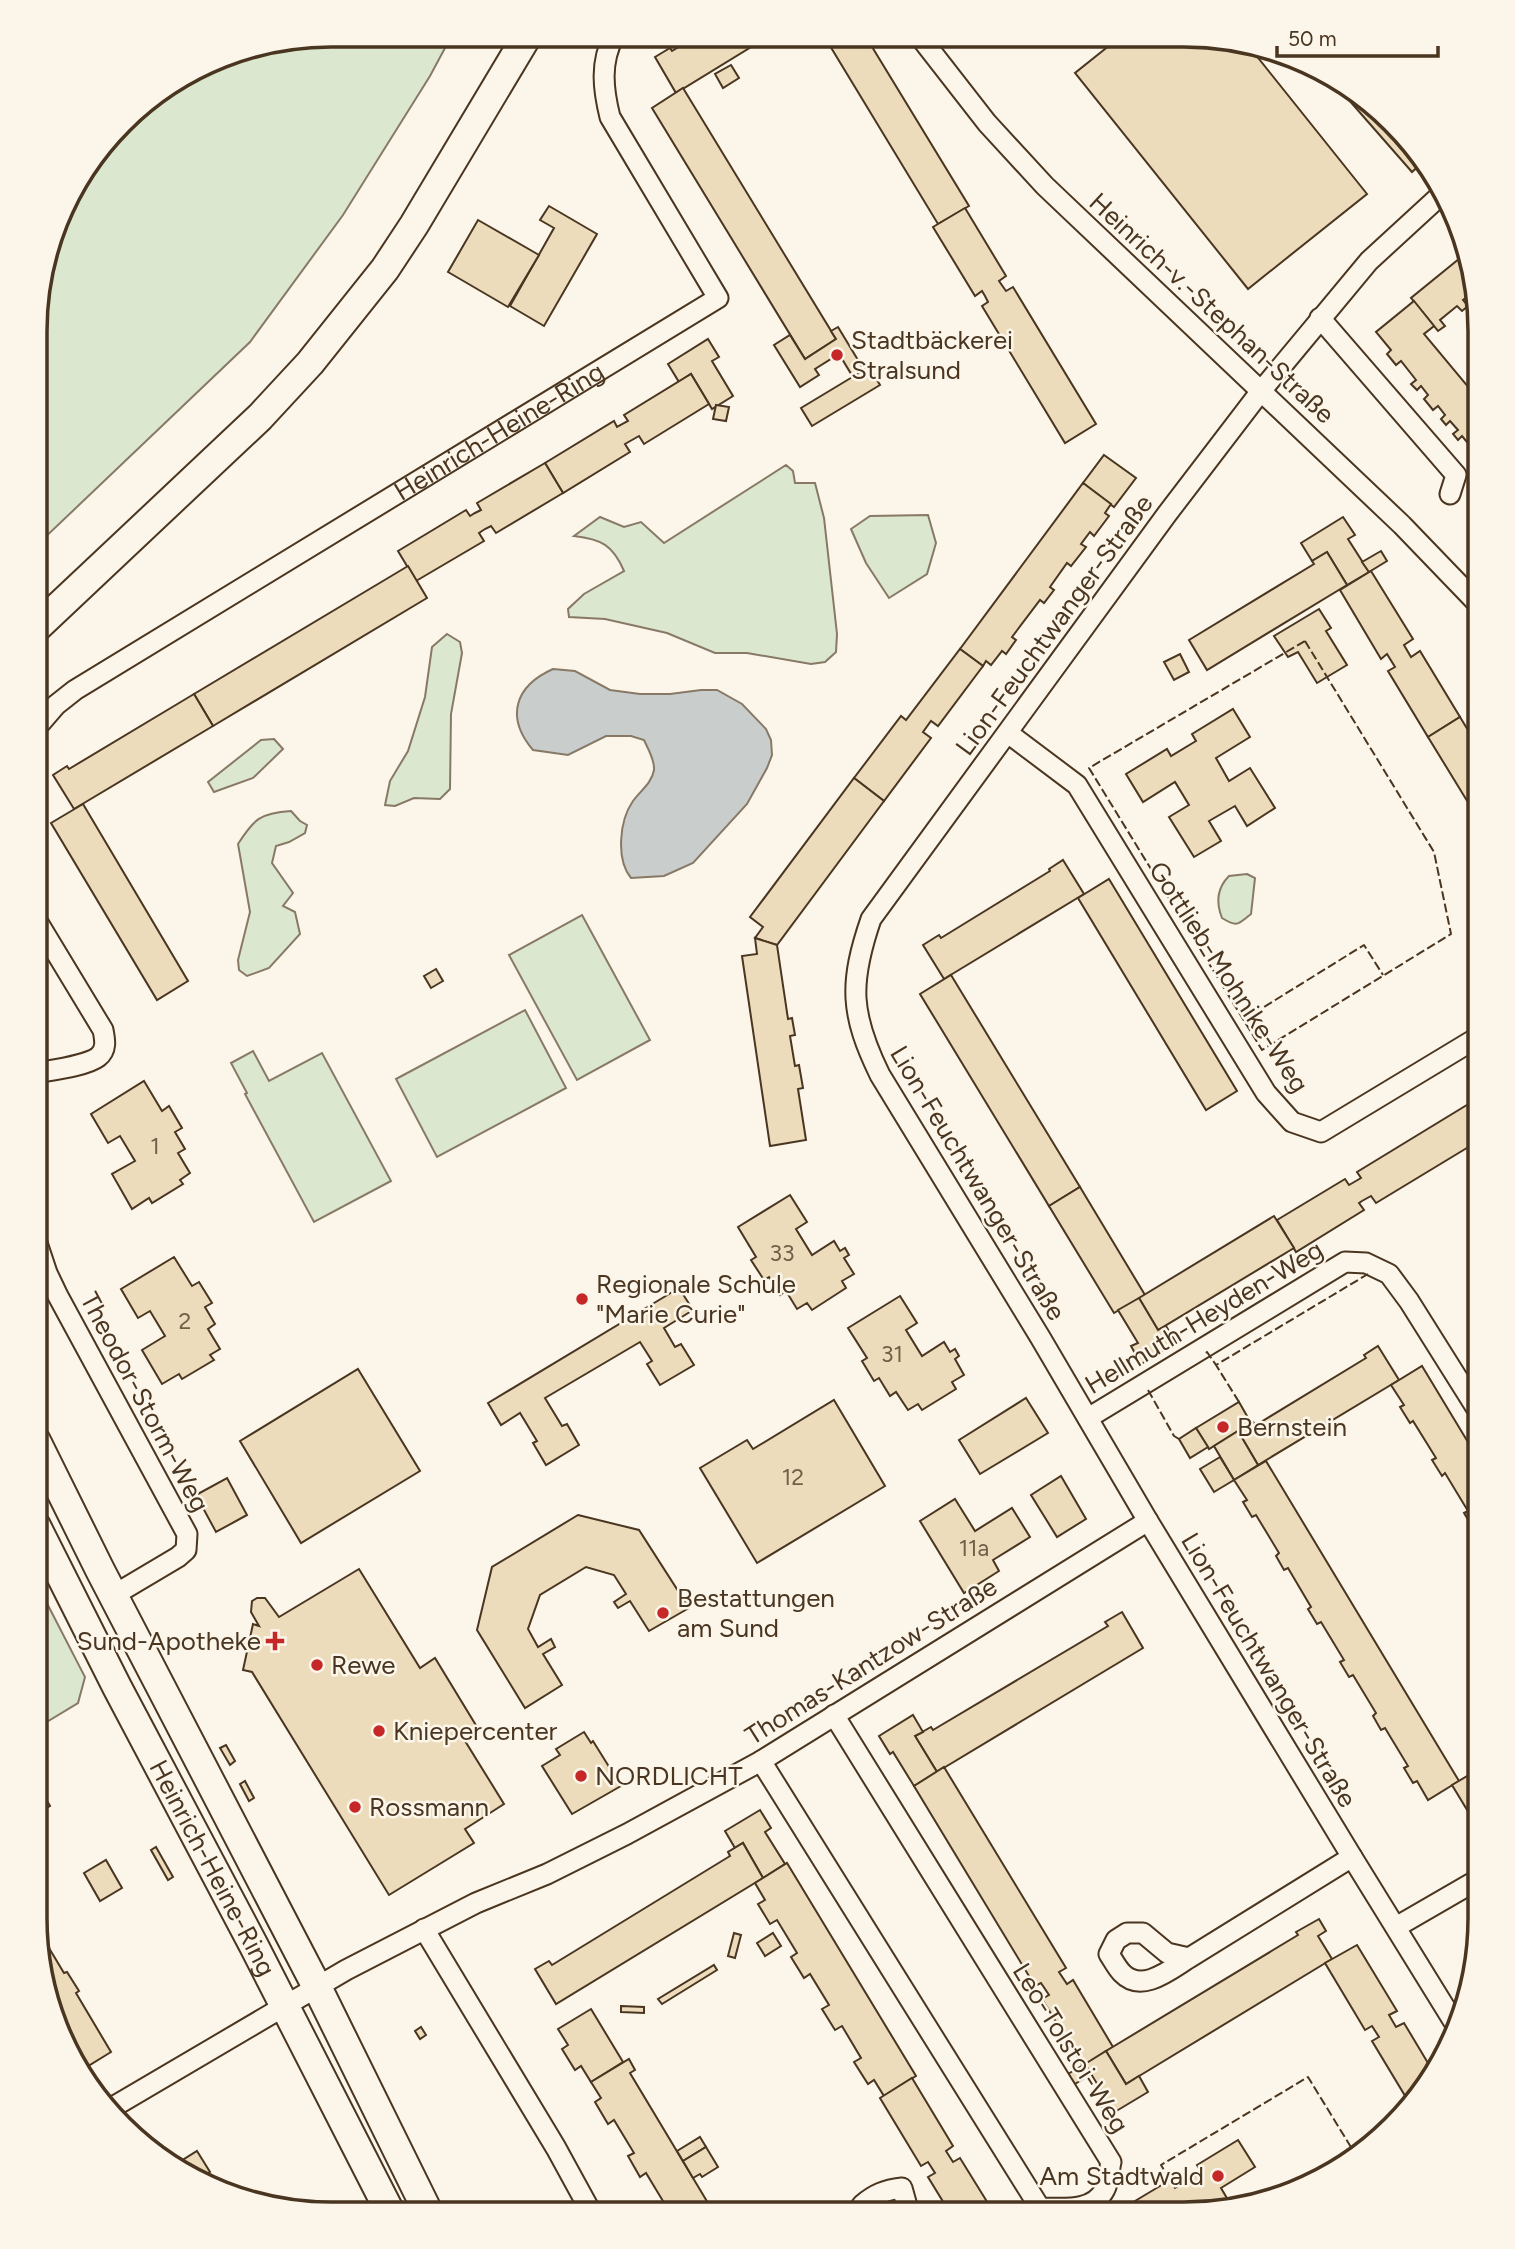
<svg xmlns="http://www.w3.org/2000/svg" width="1515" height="2249" viewBox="0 0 1515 2249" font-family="Figtree,sans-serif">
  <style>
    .green { fill: #dce7d0; stroke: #887966; stroke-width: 2 }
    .water { fill: #c9cecd; stroke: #887966; stroke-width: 2 }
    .building { fill: #ecdcbc; stroke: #4a3520; stroke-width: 2 }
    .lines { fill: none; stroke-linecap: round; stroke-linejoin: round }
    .street-casing { stroke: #4a3520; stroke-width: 23 }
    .secondary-casing { stroke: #4a3520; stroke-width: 32 }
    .street { stroke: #fbf6e9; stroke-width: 19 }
    .secondary { stroke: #fbf6e9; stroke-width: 28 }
    .fence { stroke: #4a3520; stroke-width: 2; stroke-dasharray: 9 3.5; stroke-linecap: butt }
    .poi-dot { fill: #c62828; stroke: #fbf6e9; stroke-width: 2.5 }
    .labels { text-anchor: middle; stroke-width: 5; stroke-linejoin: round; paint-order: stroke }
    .number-label { font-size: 23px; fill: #725f47 }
    .street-label { font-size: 26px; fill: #4a3520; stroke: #fbf6e9 }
    .poi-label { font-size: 26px; fill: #4a3520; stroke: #fbf6e9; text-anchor: start }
    .rim { fill: none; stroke: #4a3520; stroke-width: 3.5 }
  </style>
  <rect width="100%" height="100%" fill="#fbf6e9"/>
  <g class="green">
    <path d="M331 35H452L430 76 343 215 250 342 37 545 38 292 75 184 136 108 236 51Z"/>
    <path d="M786 465 793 471 795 483H815L824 518 837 634 836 652 825 662 811 664 747 653H715L667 633 605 619 569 617 568 609 584 594 624 571C613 545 601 539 574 536L600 517 624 527 641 522 664 543Z"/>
    <path d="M928 515 936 543 927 574 889 598 866 563 851 529 870 516Z"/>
    <path d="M447 634 460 642 462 653 451 714 450 789 440 799 414 798 395 806 385 805 390 781 408 751 425 697 432 647Z"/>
    <path d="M274 739 283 749 253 778 214 792 208 782 261 740Z"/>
    <path d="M291 811 300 821 307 825 305 833 289 842 276 846 272 863 293 893 283 906 295 912 300 934 269 968 247 976 239 970 238 960 250 912 238 844C254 819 260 813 291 811Z"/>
    <path d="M1247 874 1255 878 1251 914C1238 924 1238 928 1222 918 1216 903 1217 888 1229 876Z"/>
    <path d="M582 915 650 1040 577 1080 509 955Z"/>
    <path d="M525 1010 566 1088 437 1157 396 1079Z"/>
    <path d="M253 1051 269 1081 322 1053 391 1181 314 1222 245 1094 247 1093 231 1063Z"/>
    <path d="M36 1582 85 1677 78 1703 35 1729Z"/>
  </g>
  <path class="water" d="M553 669 575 671 610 690 640 694H670L701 690H717L742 704 766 729 771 740 772 755 767 768 747 804 693 863 664 876 631 878C616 860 619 821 633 801 640 791 652 783 654 770 655 760 648 749 644 740L631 736H606L568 755 533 750C505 717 515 686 553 669Z"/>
  <g class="building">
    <path d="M697 36H769L676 93 655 57 670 48 672 51Z"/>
    <path d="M824 36 866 37 969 206 938 224Z"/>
    <path d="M1120 37 1223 38 1247 44 1367 194 1248 289 1075 73Z"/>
    <path d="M731 65 739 78 723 88 715 74Z"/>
    <path d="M1327 75 1364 96 1419 151 1424 161 1412 172Z"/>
    <path d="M683 88 836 339 805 359 652 108Z"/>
    <path d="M549 206 597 234 544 326 510 306 554 228 540 220Z"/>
    <path d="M965 208 1006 276 999 281 1006 291 1013 287 1096 424 1065 443 982 306 988 302 985 296 982 291 975 296 933 227Z"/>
    <path d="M478 220 539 255 508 307 448 272Z"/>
    <path d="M1465 254 1473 295 1471 294 1463 300 1468 306 1462 311 1457 306 1440 320 1445 326 1438 331 1411 298Z"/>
    <path d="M1414 301 1434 326 1424 334 1480 401 1478 464 1473 458 1477 454 1462 436 1458 440 1453 434 1458 430 1450 421 1446 425 1441 419 1445 415 1438 406 1433 410 1424 399 1428 395 1421 386 1417 390 1411 384 1416 380 1401 361 1396 365 1387 354 1391 350 1376 332Z"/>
    <path d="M838 327 864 370 853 377 839 354 815 369 819 375 800 387 774 345 790 335 805 359 836 339 831 331Z"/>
    <path d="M708 339 719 357 712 361 733 396 712 409 691 374 679 382 668 364Z"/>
    <path d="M869 367 880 385 812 426 801 408Z"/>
    <path d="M691 374 709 404 644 444 639 436 625 444 630 452 563 493 545 463 614 421 617 427 628 421 624 415Z"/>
    <path d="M716 405 729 407 726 421 713 419Z"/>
    <path d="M1104 455 1136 478 1114 507 1083 483Z"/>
    <path d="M545 463 563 493 496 533 491 526 485 529 479 533 484 541 416 581 398 551 466 510 470 516 475 513 481 510 477 503Z"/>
    <path d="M1083 483 1111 504 1105 513 1109 516 1094 536 1090 532 1081 544 1086 547 1071 566 1067 563 1050 587 1054 590 1044 603 1040 600 1012 637 1016 640 1006 654 1002 651 991 665 986 661 983 666 960 649Z"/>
    <path d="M1343 517 1355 535 1348 539 1369 572 1347 585 1327 552 1312 561 1301 543Z"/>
    <path d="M1381 551 1387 561 1369 572 1362 562Z"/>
    <path d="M1327 552 1347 585 1207 670 1189 640 1314 564 1312 561Z"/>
    <path d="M408 566 427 598 213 726 194 694Z"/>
    <path d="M1371 571 1413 639 1404 645 1411 657 1420 651 1460 717 1428 737 1388 671 1395 667 1387 654 1381 659 1340 590Z"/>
    <path d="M1319 609 1331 628 1326 631 1347 665 1317 683 1298 652 1288 657 1274 636Z"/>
    <path d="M960 649 983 666 938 726 931 721 923 732 931 738 884 801 854 778 901 716 906 720Z"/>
    <path d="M1180 654 1189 672 1174 680 1164 662Z"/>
    <path d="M194 694 213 726 74 809 53 775 67 766 69 769Z"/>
    <path d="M1233 709 1250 737 1216 758 1229 781 1250 768 1275 808 1247 826 1235 806 1209 821 1221 841 1194 857 1169 817 1189 805 1175 782 1143 802 1126 774 1167 749 1171 756 1196 741 1192 734Z"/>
    <path d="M1460 717 1480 750V822L1428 737Z"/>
    <path d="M854 778 884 801 777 945 755 938 763 927 750 917Z"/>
    <path d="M83 804 188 981 157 1000 51 823Z"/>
    <path d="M1063 860 1084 894 944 979 923 945 939 935 941 938 1050 871 1049 869Z"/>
    <path d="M1109 879 1237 1091 1206 1110 1078 898Z"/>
    <path d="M755 938 777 945 788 1019 792 1018 795 1035 790 1036 795 1066 799 1065 803 1088 798 1089 806 1140 770 1146 742 956 757 954Z"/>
    <path d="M436 969 443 981 431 988 424 976Z"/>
    <path d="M951 975 1080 1187 1049 1206 920 994Z"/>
    <path d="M144 1081 162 1111 169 1106 182 1128 175 1132 185 1149 178 1153 190 1173 180 1180 183 1184 152 1203 149 1198 132 1209 112 1174 135 1161 120 1136 108 1143 91 1114Z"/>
    <path d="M1480 1097V1140L1376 1203 1371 1196 1362 1201 1359 1203 1364 1210 1296 1252 1277 1220 1345 1179 1349 1185 1361 1178 1357 1172Z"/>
    <path d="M1080 1187 1145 1295 1114 1313 1049 1206Z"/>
    <path d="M790 1195 807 1222 796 1229 812 1255 834 1241 840 1251 845 1248 849 1255 844 1258 854 1274 842 1281 846 1288 812 1310 807 1303 797 1309 786 1291 780 1295 769 1277 764 1280 751 1260 756 1257 738 1227Z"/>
    <path d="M1274 1216 1294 1248 1158 1330 1139 1298Z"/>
    <path d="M174 1257 192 1286 199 1282 212 1303 205 1307 215 1324 208 1329 220 1349 210 1355 214 1360 182 1379 179 1374 162 1384 142 1350 165 1336 150 1311 138 1318 121 1289Z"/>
    <path d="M679 1288 693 1310 664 1328 675 1347 681 1344 694 1365 660 1385 647 1364 652 1361 640 1342 545 1398 562 1426 567 1424 579 1445 546 1465 533 1443 537 1441 520 1413 501 1425 488 1403Z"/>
    <path d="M900 1296 917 1323 906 1330 922 1356 944 1342 950 1352 955 1349 959 1356 955 1359 964 1375 952 1382 956 1389 922 1410 918 1404 908 1410 896 1392 890 1396 879 1378 874 1381 862 1361 867 1358 848 1328Z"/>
    <path d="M1139 1298 1158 1330 1166 1326 1176 1343 1141 1364 1131 1346 1138 1343 1118 1310Z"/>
    <path d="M1378 1346 1399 1380 1258 1465 1238 1431 1253 1422 1256 1425 1366 1358 1364 1355Z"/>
    <path d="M1422 1366 1480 1462V1530L1477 1526 1473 1528 1464 1513 1468 1511 1445 1473 1442 1476 1432 1460 1436 1458 1413 1421 1410 1423 1400 1407 1404 1405 1391 1385Z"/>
    <path d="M358 1369 420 1471 301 1543 240 1441Z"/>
    <path d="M1026 1398 1048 1433 980 1474 959 1440Z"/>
    <path d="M834 1400 885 1486 757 1563 700 1468 747 1440 753 1449Z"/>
    <path d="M1239 1402 1251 1423 1209 1449 1196 1428Z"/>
    <path d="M1196 1428 1208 1447 1190 1458 1179 1439Z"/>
    <path d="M1238 1431 1258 1465 1234 1480 1214 1446Z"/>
    <path d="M1220 1457 1234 1480 1214 1492 1200 1469Z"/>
    <path d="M1266 1461 1459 1781 1428 1800 1417 1781 1413 1783 1404 1768 1408 1766 1385 1728 1381 1730 1373 1716 1376 1713 1353 1675 1349 1677 1340 1662 1344 1660 1321 1622 1317 1624 1308 1609 1311 1607 1288 1568 1284 1570 1276 1556 1279 1553 1256 1515 1252 1517 1243 1502 1247 1500 1234 1480Z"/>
    <path d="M1061 1476 1086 1519 1057 1537 1031 1495Z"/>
    <path d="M227 1478 247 1515 216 1532 196 1495Z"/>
    <path d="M955 1499 975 1531 1012 1508 1030 1537 993 1560 999 1571 964 1593 920 1521Z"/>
    <path d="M578 1515 639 1530 689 1608 649 1631 630 1601 618 1608 614 1602 626 1594 614 1575 586 1567 540 1595 528 1629 538 1647 551 1639 555 1647 543 1654 562 1685 525 1708 477 1630 492 1567Z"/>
    <path d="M359 1569 420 1668 435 1658 477 1727 462 1736 504 1804 465 1829 474 1843 389 1895 252 1672 243 1670 253 1624 259 1626 251 1612 252 1601 257 1598H265L279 1617Z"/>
    <path d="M1122 1612 1143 1648 937 1772 915 1736 931 1727 933 1730 1108 1626 1105 1622Z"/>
    <path d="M913 1715 923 1732 915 1736 937 1772 914 1786 893 1752 890 1754 879 1736Z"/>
    <path d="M584 1732 591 1743 593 1741 621 1786 572 1814 542 1766 560 1755 556 1749Z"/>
    <path d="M226 1745 235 1761 230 1765 220 1748Z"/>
    <path d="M944 1767 1066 1968 1059 1972 1067 1984 1073 1980 1113 2047 1083 2066 1042 1999 1049 1995 1041 1983 1035 1986 914 1786Z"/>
    <path d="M1479 1769V1813L1472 1818 1452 1785Z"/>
    <path d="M35 1781 50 1806 35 1815Z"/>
    <path d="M245 1781 254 1798 249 1801 240 1784Z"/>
    <path d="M760 1810 771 1828 765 1832 785 1864 763 1878 743 1843 735 1848 725 1831Z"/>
    <path d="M743 1843 763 1878 556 2004 535 1969 549 1961 552 1965 730 1856 728 1852Z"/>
    <path d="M156 1847 173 1877 168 1880 151 1850Z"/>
    <path d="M106 1860 122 1888 100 1901 84 1873Z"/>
    <path d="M787 1863 916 2076 884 2096 874 2080 868 2084 854 2062 861 2058 842 2026 835 2030 822 2009 829 2005 810 1974 804 1978 791 1957 797 1953 777 1920 770 1924 758 1904 765 1900 755 1883Z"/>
    <path d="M1319 1919 1326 1931 1318 1936 1332 1959 1126 2084 1106 2051 1298 1935 1296 1932Z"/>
    <path d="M37 1928 64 1973 67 1972 79 1991 76 1993 111 2052 80 2071 58 2031Z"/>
    <path d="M734 1933 741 1935 735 1958 728 1956Z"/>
    <path d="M773 1933 781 1946 765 1956 757 1943Z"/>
    <path d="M1357 1945 1397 2011 1389 2015 1396 2027 1404 2023 1434 2073 1430 2083 1410 2104 1372 2041 1379 2037 1372 2026 1365 2030 1325 1963Z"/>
    <path d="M714 1965 717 1970 662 2004 658 1999Z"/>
    <path d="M621 2006 644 2007V2013L621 2012Z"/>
    <path d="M591 2009 623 2062 591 2082 581 2066 575 2070 562 2049 568 2045 558 2029Z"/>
    <path d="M421 2027 426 2035 420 2039 415 2031Z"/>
    <path d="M1106 2051 1126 2084 1139 2076 1148 2092 1108 2116 1098 2101 1105 2097 1085 2064Z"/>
    <path d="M629 2059 635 2070 630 2073 714 2213H662L660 2209 666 2206 646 2173 640 2177 628 2156 634 2153 614 2120 608 2124 595 2102 601 2098 591 2082Z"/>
    <path d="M1085 2064 1091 2074 1075 2084 1068 2074Z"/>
    <path d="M912 2078 953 2146 946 2151 953 2162 960 2158 994 2213H950L928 2177 935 2173 928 2162 921 2166 880 2098Z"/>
    <path d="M700 2137 706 2147 683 2161 677 2151Z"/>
    <path d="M1238 2140 1255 2167 1221 2188 1231 2205 1184 2214 1180 2211 1175 2214H1136L1130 2204 1170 2180 1175 2188 1201 2172 1197 2165Z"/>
    <path d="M706 2147 718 2167 702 2177 700 2174 693 2178 683 2161Z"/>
    <path d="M197 2151 210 2172 205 2175 213 2189 173 2166Z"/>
    <path d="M1012 2205 1018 2214 998 2213Z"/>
  </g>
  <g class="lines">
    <g class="street-casing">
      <g id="street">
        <path d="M920 37 987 123 1045 186 1402 525 1480 606"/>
        <path d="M1443 193 1369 261 1261 391 1167 514 871 919C849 983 850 1014 880 1075L1040 1337 1148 1521 1352 1857 1457 2027"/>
        <path d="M1320 318 1456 475 1450 494"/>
        <path id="s1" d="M37 727 56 705 75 690 718 298 610 117C603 89 600 62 614 36"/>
        <path d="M1008 733 1077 785 1266 1093 1292 1122 1321 1132 1480 1036"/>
        <path d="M36 1073C52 1070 86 1066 98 1057 107 1050 105 1040 103 1030L37 921"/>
        <path d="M36 1240 47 1273 58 1296 187 1534 186 1550 178 1557 114 1595"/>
        <path d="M1088 1418 1345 1262 1366 1263 1389 1274 1409 1301 1480 1414"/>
        <path d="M761 1761 1040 2208C1062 2208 1093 2213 1105 2189 1109 2182 1109 2170 1111 2162L834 1715"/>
        <path d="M1396 1927 1479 1879"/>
        <path d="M424 1929 556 2148 591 2212"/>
        <path d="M1189 1958C1171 1969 1142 1994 1122 1973 1117 1968 1113 1960 1109 1954L1116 1940 1127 1933H1143L1167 1953 1189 1958 1352 1857"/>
        <path d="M108 2110 346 1970 476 1903 547 1874 627 1834 761 1761 1148 1521"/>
        <path d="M861 2213 862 2205C875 2194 885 2190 902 2188L909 2213"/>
      </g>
    </g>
    <g class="secondary-casing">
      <g id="secondary">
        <path d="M37 627 260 417 310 363 385 269 414 225 527 36"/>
        <path d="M36 1441 100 1570 318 1989 428 2212"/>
        <path id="s2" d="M36 1526 117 1687 254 1946 390 2212"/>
      </g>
    </g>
    <use href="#street" class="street"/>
    <use href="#secondary" class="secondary"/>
    <g class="fence">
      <path d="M1305 641 1434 852 1451 934 1262 1050 1089 768Z"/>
      <path d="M1243 1020 1364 945 1383 975"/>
      <path d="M1206 1353 1207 1352 1216 1365"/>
      <path d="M1148 1390 1174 1436 1179 1439"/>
      <path d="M1239 1402 1216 1365 1368 1274"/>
      <path d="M1170 2180 1161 2165 1308 2077 1357 2157"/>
      <path d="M1118 2214 1130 2204"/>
    </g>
  </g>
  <g class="poi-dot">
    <circle cx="837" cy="355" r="7"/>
    <circle cx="582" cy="1299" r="7"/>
    <circle cx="1223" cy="1427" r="7"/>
    <circle cx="663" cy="1613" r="7"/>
    <path d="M271.5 1630.5h7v7h7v7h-7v7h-7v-7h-7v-7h7z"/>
    <circle cx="317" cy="1665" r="7"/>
    <circle cx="379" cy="1731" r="7"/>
    <circle cx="581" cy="1776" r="7"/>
    <circle cx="355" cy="1807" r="7"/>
    <circle cx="1218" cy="2176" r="7"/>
  </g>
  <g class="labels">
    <g class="number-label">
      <text x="155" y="1154">1</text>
      <text x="782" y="1261">33</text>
      <text x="185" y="1329">2</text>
      <text x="892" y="1362">31</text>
      <text x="793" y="1485">12</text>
      <text x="974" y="1556">11a</text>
    </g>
    <g class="street-label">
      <text transform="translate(1212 308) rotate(43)" y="9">Heinrich-v.-Stephan-Straße</text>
      <text dy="9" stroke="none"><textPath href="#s1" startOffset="550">Heinrich-Heine-Ring</textPath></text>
      <text transform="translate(1054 625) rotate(-54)" y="9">Lion-Feuchtwanger-Straße</text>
      <text transform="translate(1229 977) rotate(57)" y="9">Gottlieb-Mohnike-Weg</text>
      <text transform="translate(978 1183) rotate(59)" y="9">Lion-Feuchtwanger-Straße</text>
      <text transform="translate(1204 1317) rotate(-31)" y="9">Hellmuth-Heyden-Weg</text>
      <text transform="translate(145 1402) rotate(62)" y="9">Theodor-Storm-Weg</text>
      <text transform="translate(871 1661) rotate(-32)" y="9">Thomas-Kantzow-Straße</text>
      <text transform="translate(1269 1670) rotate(59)" y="9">Lion-Feuchtwanger-Straße</text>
      <text dy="9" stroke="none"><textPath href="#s2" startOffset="385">Heinrich-Heine-Ring</textPath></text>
      <text transform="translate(1071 2048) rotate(58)" y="9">Leo-Tolstoi-Weg</text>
    </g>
    <g class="poi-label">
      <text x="851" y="349">Stadtbäckerei<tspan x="851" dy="30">Stralsund</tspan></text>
      <text x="596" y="1293">Regionale Schule<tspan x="596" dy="30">"Marie Curie"</tspan></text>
      <text x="1237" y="1436">Bernstein</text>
      <text x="677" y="1607">Bestattungen<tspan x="677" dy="30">am Sund</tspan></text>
      <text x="261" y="1650" text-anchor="end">Sund-Apotheke</text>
      <text x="331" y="1674">Rewe</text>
      <text x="393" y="1740">Kniepercenter</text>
      <text x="595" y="1785">NORDLICHT</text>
      <text x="369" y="1816">Rossmann</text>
      <text x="1204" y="2185" text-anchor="end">Am Stadtwald</text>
    </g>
  </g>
  <path d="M0 0H1515V2249H0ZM331 47H1184A284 284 0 0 1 1468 331V1918A284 284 0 0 1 1184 2202H331A284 284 0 0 1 47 1918V331A284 284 0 0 1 331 47Z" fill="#fbf6e9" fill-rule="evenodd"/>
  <path class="rim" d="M331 47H1184A284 284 0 0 1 1468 331V1918A284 284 0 0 1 1184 2202H331A284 284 0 0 1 47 1918V331A284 284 0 0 1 331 47Z"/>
  <path d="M1277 46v10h161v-10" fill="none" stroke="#4a3520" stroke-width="3.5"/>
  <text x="1288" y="46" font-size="21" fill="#4a3520" stroke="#fbf6e9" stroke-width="5" paint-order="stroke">50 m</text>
</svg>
